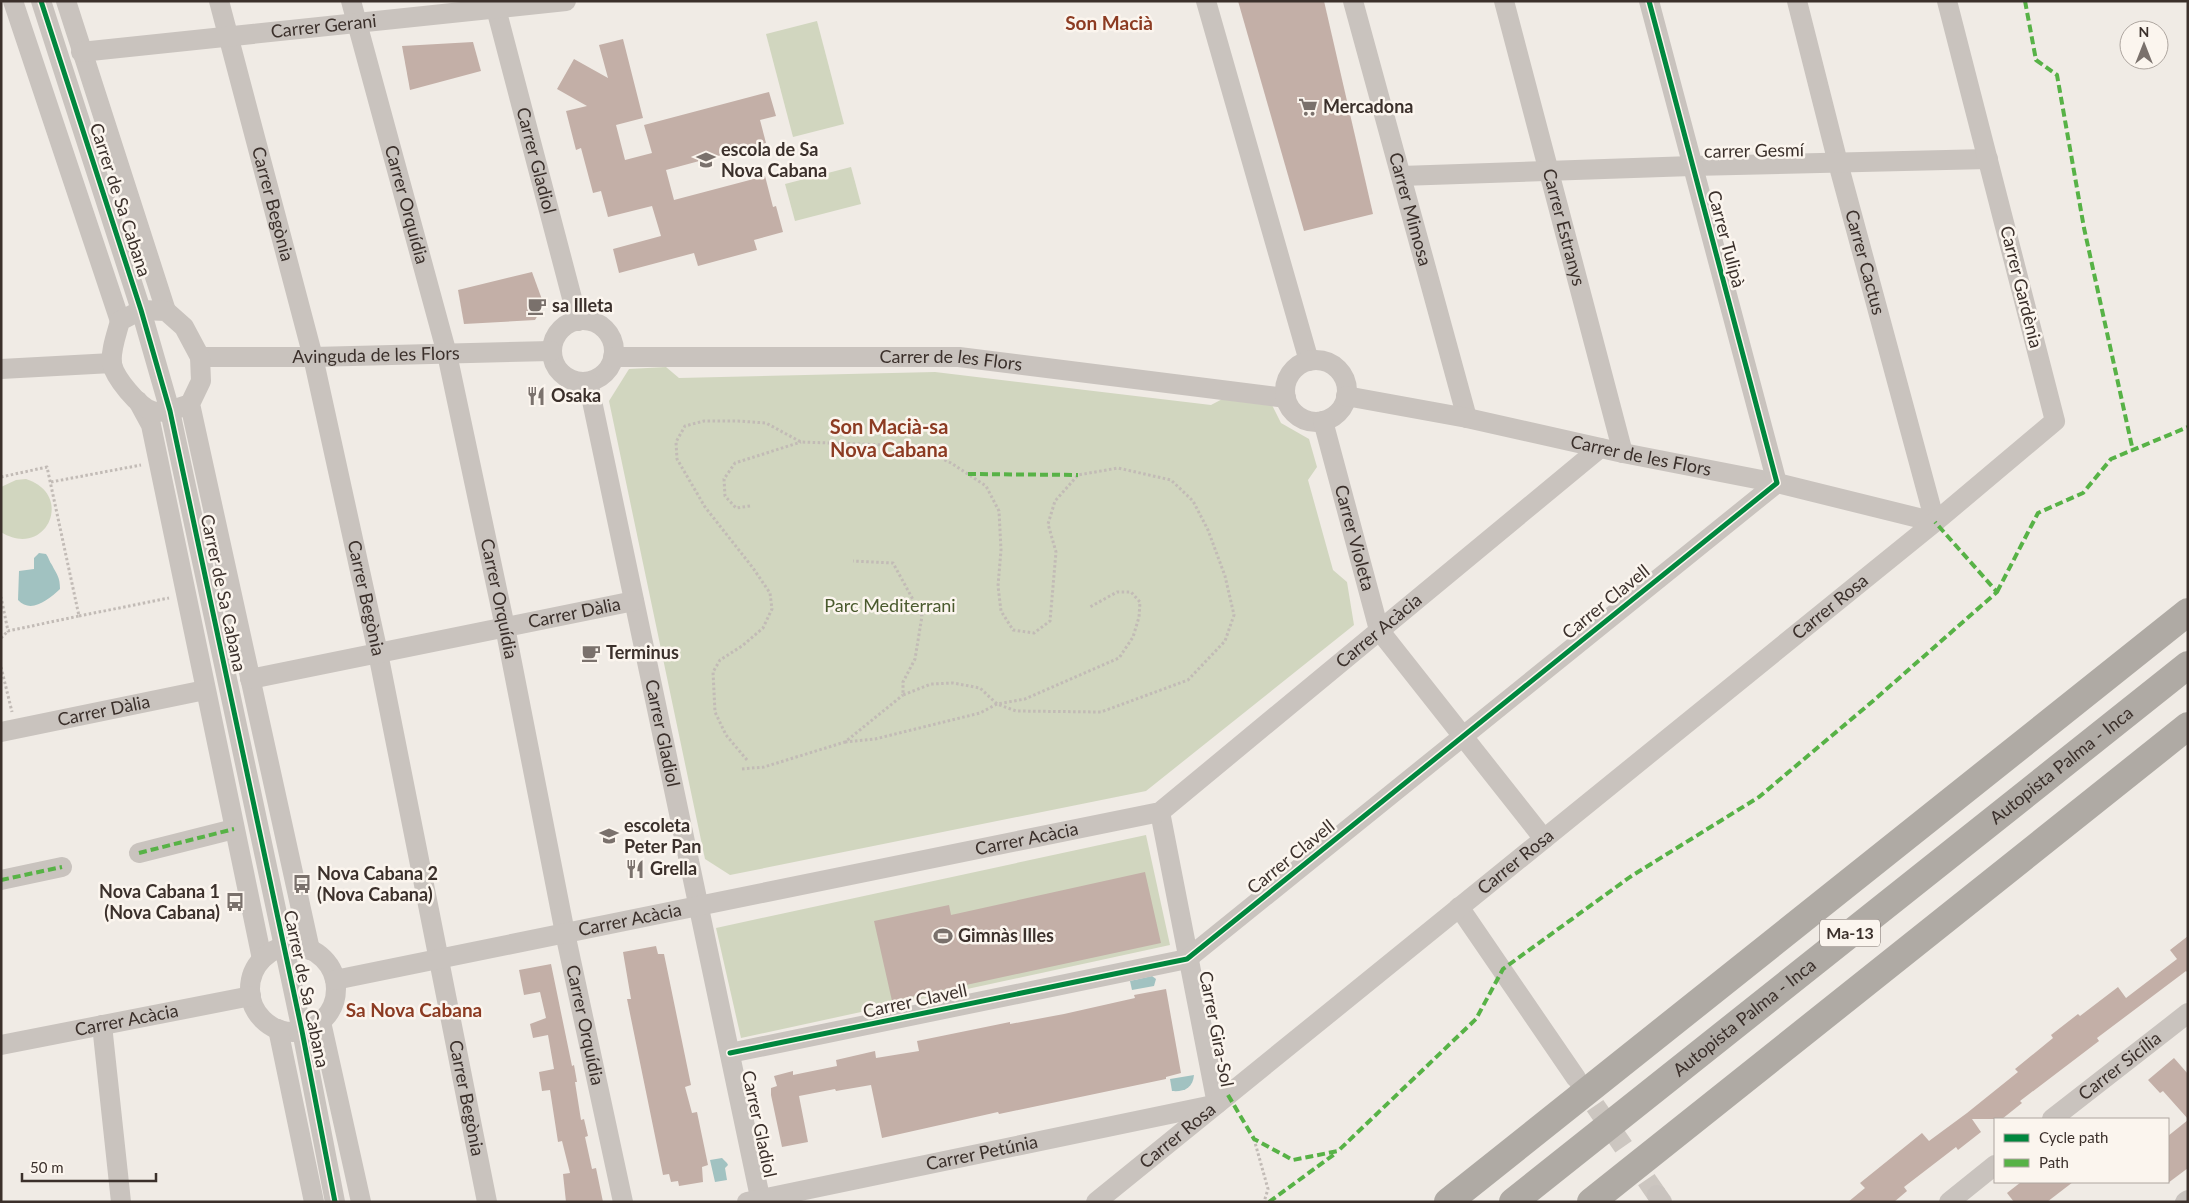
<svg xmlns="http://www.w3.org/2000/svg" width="2189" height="1203" viewBox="0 0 2189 1203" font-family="Lato,sans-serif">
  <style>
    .green { fill: #d1d6bf }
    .water { fill: #a1c2c1 }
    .building { fill: #c3afa7 }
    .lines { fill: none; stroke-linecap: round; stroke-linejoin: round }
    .street-tunnel { stroke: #ccc6c0; stroke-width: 20; stroke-dasharray: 20 10; stroke-linecap: butt }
    .path { stroke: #c2bbb6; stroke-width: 3; stroke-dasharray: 2.5 2.5; stroke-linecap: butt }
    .street { stroke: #c9c3be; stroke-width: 20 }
    .highway { stroke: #afaaa4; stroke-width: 28 }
    .quiet { stroke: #57b246; stroke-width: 4; stroke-dasharray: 8 4; stroke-linecap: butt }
    .cycleway-casing { stroke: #fbf5ee; stroke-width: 8 }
    .cycleway { stroke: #00873e; stroke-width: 5 }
    .labels { text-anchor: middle; stroke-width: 5; stroke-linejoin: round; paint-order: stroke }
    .shield { fill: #fbf5ee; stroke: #756b66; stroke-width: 1 }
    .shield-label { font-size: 16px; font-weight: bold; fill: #3b302b }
    .street-label { font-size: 18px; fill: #3b302b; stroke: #fbf5ee }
    .poi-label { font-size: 18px; font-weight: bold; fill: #3b302b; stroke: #fbf5ee; text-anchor: start }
    .park-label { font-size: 18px; fill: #4a5a2e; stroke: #fbf5ee }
    .neighbourhood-label { font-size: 19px; font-weight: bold; fill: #8c3b22; stroke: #fbf5ee }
    .quarter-label { font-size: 20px; font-weight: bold; fill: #8c3b22; stroke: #fbf5ee }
  </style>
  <rect width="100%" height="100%" fill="#f0ebe5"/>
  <g class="green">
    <path d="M817 21 844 124 793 137 766 34Z"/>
    <path d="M851 167 861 204 795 221 785 184Z"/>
    <path d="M666 367 679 378 935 372 1211 405 1228 396 1272 405 1281 423 1309 439 1317 467 1308 480 1333 570 1347 582 1354 625 1146 791 730 875 705 859 609 401 629 369Z"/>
    <path d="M26 479C76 495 45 560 1 532V487L16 480Z"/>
    <path d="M1146 835 1170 945 741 1038 716 928Z"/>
  </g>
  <g class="water">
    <path d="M39 553 46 554C49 558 49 561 52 565 57 575 60 577 60 589 48 600 31 614 18 600L19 571 34 569V558Z"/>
    <path d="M1152 976 1156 979 1154 986 1132 990 1130 981Z"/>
    <path d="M1194 1075C1193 1088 1184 1092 1172 1091L1170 1079Z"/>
    <path d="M722 1158 727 1163 728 1165 725 1168 727 1180 715 1182 710 1160Z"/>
  </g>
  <g class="building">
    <path d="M1238 1H1324L1373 214 1304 231Z"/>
    <path d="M623 39 643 118 616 125 625 160 652 153 644 125 769 92 776 116 760 120 766 143 666 170 674 200 765 176 773 207 776 206 783 232 754 240 757 250 698 266 694 253 619 273 613 249 661 236 652 206 608 217 601 191 593 193 581 148 576 150 566 111 587 106 557 89 574 59 608 78 599 45Z"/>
    <path d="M473 42 481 71 410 90 402 46Z"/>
    <path d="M532 272 544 305 535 320 464 324 458 290Z"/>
    <path d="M1145 872 1161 943 892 1001 874 921 949 905 951 915Z"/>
    <path d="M2188 936V973L2186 971 2097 1038 2099 1041 2020 1101 2022 1103 2002 1119H1972L1981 1132 1958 1150 1956 1147 1904 1187 1907 1191 1894 1202H1848L1865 1188 1860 1183 1922 1133 1929 1141 1967 1113 2018 1072 2015 1069 2053 1038 2051 1035 2078 1014 2080 1016 2118 987 2126 998 2177 959 2170 950Z"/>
    <path d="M656 946 658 954H664L691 1085 685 1087 692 1113 697 1112 708 1165 702 1167 703 1182 679 1186 678 1181 671 1182 669 1174 663 1175 627 999H631L623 952Z"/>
    <path d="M551 964 572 1066 574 1065 577 1082H575L581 1120 584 1119 588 1136 585 1137 592 1169 596 1168 603 1202H566L563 1174 570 1173 562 1141 558 1142 550 1090 542 1091 539 1072 554 1069 548 1035 533 1038 530 1024 546 1018 540 992 524 995 519 970Z"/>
    <path d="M1166 989 1181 1073 1166 1077V1079L999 1114 998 1112 882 1138 871 1085 836 1091 835 1089 799 1096 808 1142 782 1147 771 1095V1088L777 1086 774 1076 793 1071V1075L837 1066 836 1060 875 1051 876 1058 919 1051 917 1041 1010 1022V1024L1064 1014 1135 998 1134 995Z"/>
    <path d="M2174 1058 2188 1074V1119L2163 1091 2160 1093 2148 1080Z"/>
    <path d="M2188 1120V1168L2168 1183V1136Z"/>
    <path d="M2021 1182H2073L2047 1202H2014L2007 1193Z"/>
  </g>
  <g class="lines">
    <path class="street-tunnel" d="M1578 1081 1657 1195"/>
    <g class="path">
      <path d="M1 477 47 467 79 616 8 631 1 597"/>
      <path d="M51 482 141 465"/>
      <path d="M750 506 736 508 725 496 724 479 735 463 801 442"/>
      <path d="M79 616 169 598"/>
      <path d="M1 638 8 631"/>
      <path d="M1 667 12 712"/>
      <path d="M845 742 875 739 980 713 997 704 1025 699 1119 658 1133 637 1139 617 1140 602 1131 592H1117L1090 607"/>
      <path d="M747 760 726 735 715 712 713 672 720 660 742 646 763 628 772 609 770 593 753 568 705 507 677 459 676 442 685 426 704 421H738L766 423 801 442 916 446 951 463 986 486 999 511 1001 550 998 586 1001 611 1013 630 1034 633 1050 621 1056 552 1048 524 1055 501 1078 475 1118 468 1171 480 1193 501 1208 530 1225 576 1234 615 1225 641 1188 680 1101 712 1016 711 997 704 980 688 953 683 931 684 903 695V682L915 659 922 616 893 563 853 561"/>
      <path d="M742 769 764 767 845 742 903 695"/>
      <path d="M1254 1139 1268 1189 1264 1202"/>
    </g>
    <g class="street">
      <path d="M13 1 120 321"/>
      <path d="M41 1 141 310 170 411 302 1031 335 1202"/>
      <path d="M66 1 166 311"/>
      <path id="s1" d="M219 1 313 357 378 653 487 1202"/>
      <path id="s2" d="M351 1 447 354 505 627 565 933 623 1202"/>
      <path id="s3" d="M494 1 578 321"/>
      <path d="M1206 1 1309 361"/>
      <path id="s4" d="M1353 1 1467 418"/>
      <path id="s5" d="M1504 1 1623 453"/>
      <path id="s6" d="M1797 1 1838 163 1935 522"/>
      <path id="s7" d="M81 52 566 1"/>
      <path d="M1401 176 1692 166 1988 159"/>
      <circle cx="583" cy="351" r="31"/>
      <path id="s8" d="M200 357H313L551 351"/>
      <path id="s9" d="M613 357H959L1286 398"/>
      <circle cx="1316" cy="391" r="31"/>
      <path d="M1 369 112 363"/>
      <path id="s10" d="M588 382 761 1202"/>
      <path id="s11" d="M1346 396 1467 418 1623 453 1777 483 1935 522"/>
      <path d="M138 401 151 425 262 959"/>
      <path d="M190 404C178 408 165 414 152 411 138 406 115 378 112 364 110 351 117 333 120 321L141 310 166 311 184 327 200 357 201 381 190 404 310 950"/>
      <path id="s12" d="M1323 421 1379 630 1544 839"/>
      <path id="s13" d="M250 679 634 601"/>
      <path id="s14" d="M1 732 205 690"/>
      <path d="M1160 812 1217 1104"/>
      <path d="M139 853 234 829"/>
      <path d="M1 880 62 867"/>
      <path d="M1459 907 1576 1078"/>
      <circle cx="293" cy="989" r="43"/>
      <path id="s15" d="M335 980 1160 812 1600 448"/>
      <path d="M321 1022 361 1202"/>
      <path d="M102 1025 121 1202"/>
      <path d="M278 1029 314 1202"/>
      <path id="s16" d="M1 1045 251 996"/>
      <path d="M730 1053 1187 959 1777 483 1649 1"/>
      <path id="s17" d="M2052 1119 2188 1013"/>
      <path d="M1657 1195 1662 1202"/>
      <path id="s18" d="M747 1202 1213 1105"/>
      <path id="s19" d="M1096 1202 1935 522 2055 421 1947 1"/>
      <path d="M1949 1202 1995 1165"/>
      <path d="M2185 1202 2188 1200"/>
    </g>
    <g class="highway">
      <path d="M1448 1202 2188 612"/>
      <path id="s20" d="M1513 1202 2188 665"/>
      <path d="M1591 1202 2188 726"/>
    </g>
    <g class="quiet">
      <path d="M2025 1 2036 60 2057 75 2084 228 2133 451"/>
      <path d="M968 474 1078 475"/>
      <path d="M1997 592 2038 513 2083 493 2111 459 2188 427"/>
      <path d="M139 853 234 829"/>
      <path d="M1 880 62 867"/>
      <path d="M1228 1095 1254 1139 1293 1160 1338 1151 1476 1019 1503 969 1630 877 1759 797 1873 701 1997 592 1935 522"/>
      <path d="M1269 1202 1336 1153"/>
    </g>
    <g class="cycleway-casing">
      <g id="cycleway">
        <path d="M41 1 141 310 170 411 302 1031 335 1202"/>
        <path d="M730 1053 1187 959 1777 483 1649 1"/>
      </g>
    </g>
    <use href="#cycleway" class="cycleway"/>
  </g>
  <defs>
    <g id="supermarket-bare" transform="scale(1.5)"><path d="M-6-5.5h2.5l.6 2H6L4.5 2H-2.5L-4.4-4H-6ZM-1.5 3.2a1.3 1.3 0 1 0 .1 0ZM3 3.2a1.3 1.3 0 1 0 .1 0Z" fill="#7a716c" stroke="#fbf5ee" stroke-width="2.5" paint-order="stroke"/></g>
    <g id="school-bare" transform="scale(1.5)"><path d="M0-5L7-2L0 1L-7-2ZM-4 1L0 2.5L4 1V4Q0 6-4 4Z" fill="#7a716c" stroke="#fbf5ee" stroke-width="2.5" paint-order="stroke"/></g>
    <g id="cafe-bare" transform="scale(1.5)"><path d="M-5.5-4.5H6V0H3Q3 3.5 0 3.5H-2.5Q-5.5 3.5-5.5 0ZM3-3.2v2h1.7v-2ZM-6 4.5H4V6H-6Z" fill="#7a716c" stroke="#fbf5ee" stroke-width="2.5" paint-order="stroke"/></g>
    <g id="restaurant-bare" transform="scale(1.5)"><path d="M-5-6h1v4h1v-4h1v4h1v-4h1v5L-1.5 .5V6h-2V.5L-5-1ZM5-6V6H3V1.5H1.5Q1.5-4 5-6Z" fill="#7a716c" stroke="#fbf5ee" stroke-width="2.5" paint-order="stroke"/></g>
    <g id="bus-bare" transform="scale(1.5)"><path d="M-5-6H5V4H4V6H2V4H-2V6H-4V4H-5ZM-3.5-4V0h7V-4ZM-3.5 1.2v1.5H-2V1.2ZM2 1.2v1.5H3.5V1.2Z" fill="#7a716c" stroke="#fbf5ee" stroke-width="2.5" paint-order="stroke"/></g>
    <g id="stadium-bare" transform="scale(1.5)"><path d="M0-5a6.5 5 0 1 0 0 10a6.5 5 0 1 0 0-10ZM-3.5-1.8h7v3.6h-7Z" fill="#7a716c" stroke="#fbf5ee" stroke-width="2.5" paint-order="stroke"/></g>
  </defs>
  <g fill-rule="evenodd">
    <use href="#supermarket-bare" x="1308" y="107"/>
    <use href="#school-bare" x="706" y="160"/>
    <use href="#cafe-bare" x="537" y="306"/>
    <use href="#restaurant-bare" x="536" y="396"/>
    <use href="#cafe-bare" x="591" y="653"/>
    <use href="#school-bare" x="609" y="836"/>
    <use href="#restaurant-bare" x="635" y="869"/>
    <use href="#bus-bare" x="302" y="884"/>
    <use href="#bus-bare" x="235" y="902"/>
    <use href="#stadium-bare" x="943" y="936"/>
  </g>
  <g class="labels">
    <rect class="shield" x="1820" y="919.5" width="60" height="27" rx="4"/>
    <g class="shield-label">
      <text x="1850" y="939">Ma-13</text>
    </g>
    <g class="street-label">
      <text dy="6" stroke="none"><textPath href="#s7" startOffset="244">Carrer Gerani</textPath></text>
      <text transform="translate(1754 151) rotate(-1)" y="6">carrer Gesmí</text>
      <text dy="6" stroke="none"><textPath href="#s3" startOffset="165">Carrer Gladiol</textPath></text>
      <text transform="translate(120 200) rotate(72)" y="6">Carrer de Sa Cabana</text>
      <text dy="6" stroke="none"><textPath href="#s1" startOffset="210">Carrer Begònia</textPath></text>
      <text dy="6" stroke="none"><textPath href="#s2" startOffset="211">Carrer Orquídia</textPath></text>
      <text dy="6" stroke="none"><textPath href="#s4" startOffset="216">Carrer Mimosa</textPath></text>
      <text dy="6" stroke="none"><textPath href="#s5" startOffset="234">Carrer Estranys</textPath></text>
      <text transform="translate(1726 239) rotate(75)" y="6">Carrer Tulipà</text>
      <text dy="6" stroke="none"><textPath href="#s6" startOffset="270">Carrer Cactus</textPath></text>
      <text transform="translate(2021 287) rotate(76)" y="6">Carrer Gardènia</text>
      <text dy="6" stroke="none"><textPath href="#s8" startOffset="176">Avinguda de les Flors</textPath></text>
      <text dy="6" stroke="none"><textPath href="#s9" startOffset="338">Carrer de les Flors</textPath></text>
      <text dy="6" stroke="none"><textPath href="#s11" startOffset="301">Carrer de les Flors</textPath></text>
      <text dy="6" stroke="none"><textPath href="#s12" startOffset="121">Carrer Violeta</textPath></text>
      <text transform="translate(223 593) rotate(78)" y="6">Carrer de Sa Cabana</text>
      <text dy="6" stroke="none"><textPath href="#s1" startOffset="615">Carrer Begònia</textPath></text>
      <text dy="6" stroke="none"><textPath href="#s2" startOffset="616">Carrer Orquídia</textPath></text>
      <text transform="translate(1606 602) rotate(-39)" y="6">Carrer Clavell</text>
      <text dy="6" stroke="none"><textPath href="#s19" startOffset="945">Carrer Rosa</textPath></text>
      <text dy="6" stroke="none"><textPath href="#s13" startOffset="331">Carrer Dàlia</textPath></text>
      <text dy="6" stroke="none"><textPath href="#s15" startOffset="1126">Carrer Acàcia</textPath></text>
      <text dy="6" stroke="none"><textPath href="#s14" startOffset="105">Carrer Dàlia</textPath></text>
      <text dy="6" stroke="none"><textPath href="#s10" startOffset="359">Carrer Gladiol</textPath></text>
      <text dy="6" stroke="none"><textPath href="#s20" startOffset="701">Autopista Palma - Inca</textPath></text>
      <text dy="6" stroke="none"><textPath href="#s15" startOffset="706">Carrer Acàcia</textPath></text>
      <text transform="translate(1291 857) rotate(-39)" y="6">Carrer Clavell</text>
      <text dy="6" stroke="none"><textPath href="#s19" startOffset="540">Carrer Rosa</textPath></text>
      <text dy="6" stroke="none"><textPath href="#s15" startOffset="301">Carrer Acàcia</textPath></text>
      <text transform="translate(306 989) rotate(78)" y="6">Carrer de Sa Cabana</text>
      <text transform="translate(915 1001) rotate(-12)" y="6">Carrer Clavell</text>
      <text dy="6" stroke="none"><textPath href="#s20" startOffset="296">Autopista Palma - Inca</textPath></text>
      <text dy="6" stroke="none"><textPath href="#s16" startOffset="128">Carrer Acàcia</textPath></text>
      <text dy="6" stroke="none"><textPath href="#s2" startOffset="1051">Carrer Orquídia</textPath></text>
      <text transform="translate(1216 1029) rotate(79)" y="6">Carrer Gira-Sol</text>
      <text dy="6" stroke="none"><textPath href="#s17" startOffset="86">Carrer Sicília</textPath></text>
      <text dy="6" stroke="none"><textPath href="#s1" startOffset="1125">Carrer Begònia</textPath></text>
      <text transform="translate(759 1124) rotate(78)" y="6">Carrer Gladiol</text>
      <text dy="6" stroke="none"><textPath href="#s19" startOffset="105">Carrer Rosa</textPath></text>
      <text dy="6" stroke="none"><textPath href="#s18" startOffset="240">Carrer Petúnia</textPath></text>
    </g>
    <g class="poi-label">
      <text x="1323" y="113">Mercadona</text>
      <text x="721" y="156">escola de Sa<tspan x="721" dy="21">Nova Cabana</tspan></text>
      <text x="552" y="312">sa Illeta</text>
      <text x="551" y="402">Osaka</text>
      <text x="606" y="659">Terminus</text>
      <text x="624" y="832">escoleta<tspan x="624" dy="21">Peter Pan</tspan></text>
      <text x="650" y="875">Grella</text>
      <text x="317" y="880">Nova Cabana 2<tspan x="317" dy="21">(Nova Cabana)</tspan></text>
      <text x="220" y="898" text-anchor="end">Nova Cabana 1<tspan x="220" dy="21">(Nova Cabana)</tspan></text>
      <text x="958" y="942">Gimnàs Illes</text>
    </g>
    <g class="park-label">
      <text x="890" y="612">Parc Mediterrani</text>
    </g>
    <g class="neighbourhood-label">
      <text x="1109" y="30">Son Macià</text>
      <text x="414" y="1017">Sa Nova Cabana</text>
    </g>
    <g class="quarter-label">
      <text x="889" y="434">Son Macià-sa<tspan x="889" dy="23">Nova Cabana</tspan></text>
    </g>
  </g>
  <rect width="2189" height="1203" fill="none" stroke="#3b302b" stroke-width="5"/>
  <rect x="1994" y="1118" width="175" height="65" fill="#fbf5ee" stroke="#aea6a0"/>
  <rect x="2004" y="1134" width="25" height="8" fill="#00873e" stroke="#aea6a0"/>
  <text x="2039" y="1143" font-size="15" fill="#3b302b">Cycle path</text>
  <rect x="2004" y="1159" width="25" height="8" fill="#57b246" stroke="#aea6a0"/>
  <text x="2039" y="1168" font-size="15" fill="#3b302b">Path</text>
  <g transform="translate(2144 45)"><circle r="24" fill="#fbf5ee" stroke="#aea6a0"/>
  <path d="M0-4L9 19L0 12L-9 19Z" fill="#7a716c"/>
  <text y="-8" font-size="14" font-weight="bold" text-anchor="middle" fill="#3b302b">N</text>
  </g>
  <path d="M22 1173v8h134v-8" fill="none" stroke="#3b302b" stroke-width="2.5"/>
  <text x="30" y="1173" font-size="15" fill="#3b302b" stroke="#fbf5ee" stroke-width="4" paint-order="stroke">50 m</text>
</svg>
